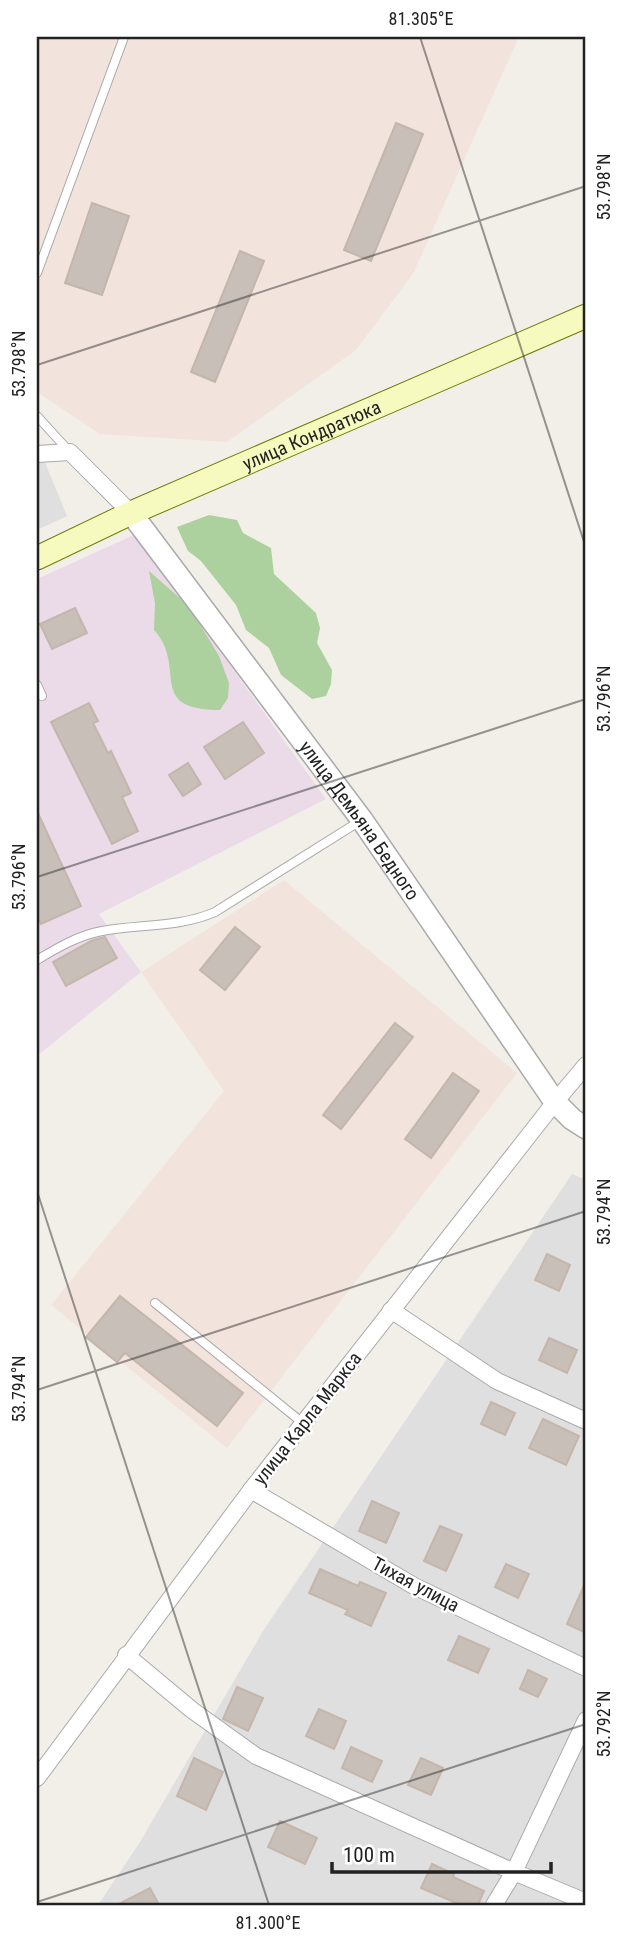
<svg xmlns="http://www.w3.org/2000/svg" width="623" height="1942" viewBox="0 0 623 1942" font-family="'Roboto Condensed',sans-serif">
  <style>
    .residential { fill: #e0dfdf }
    .industrial { fill: #ebdbe8 }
    .military { fill: #f3e3dd }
    .forest { fill: #add19e }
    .building { fill: #c7bfb8; stroke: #c4b6ab; stroke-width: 2 }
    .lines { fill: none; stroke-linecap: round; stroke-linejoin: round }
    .service-casing { stroke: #a9a9a9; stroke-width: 10 }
    .minor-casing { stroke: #a9a9a9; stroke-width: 18 }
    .tertiary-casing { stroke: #a9a9a9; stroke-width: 24 }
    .secondary-casing { stroke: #707d05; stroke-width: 25 }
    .service { stroke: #fff; stroke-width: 8 }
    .minor { stroke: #fff; stroke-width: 16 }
    .tertiary { stroke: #fff; stroke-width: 21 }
    .secondary { stroke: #f7fabf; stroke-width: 23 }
    .ticks { fill: none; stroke: #222; stroke-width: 2; stroke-opacity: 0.45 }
    .labels { text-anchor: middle; stroke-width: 5; stroke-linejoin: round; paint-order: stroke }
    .street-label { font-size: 19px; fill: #222; stroke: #fff }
    .neatline { fill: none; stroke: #222; stroke-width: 2.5 }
    .ticks-label { font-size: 18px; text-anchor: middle; fill: #222 }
  </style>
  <rect width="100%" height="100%" fill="#f2efe9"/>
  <g class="residential">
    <path d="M37 443 67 516 37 530Z"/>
    <path d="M572 1174 586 1180V1905H98L140 1842 263 1631Z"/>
  </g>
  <path class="industrial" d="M136 534 326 799 99 914 141 972 37 1056V579Z"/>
  <g class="military">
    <path d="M37 37H519L413 274 356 350 227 442 100 434 37 392Z"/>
    <path d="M284 880 517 1073 227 1448 51 1305 224 1091 141 972Z"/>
  </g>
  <g class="forest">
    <path d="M209 515 237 520 243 533 271 548 274 574 316 613 320 628 317 643 332 670 331 684 326 696 312 699 281 675 269 648 246 630 236 605 201 561 188 551 177 527Z"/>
    <path d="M149 571 189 606 219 656 229 683 228 698 220 710C145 710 188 667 154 630L155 603Z"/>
  </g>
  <g class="building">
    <path d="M396 123 423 134 371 261 344 250Z"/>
    <path d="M92 203 129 216 102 295 65 283Z"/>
    <path d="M240 251 264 261 215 382 191 372Z"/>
    <path d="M75 608 87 633 52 649 40 624Z"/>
    <path d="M89 703 98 721 93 723 108 753 111 751 131 793 122 797 138 831 112 844 51 722Z"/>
    <path d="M243 722 264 753 225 779 204 747Z"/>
    <path d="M188 763 201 784 183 796 169 775Z"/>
    <path d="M37 811 81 906 41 924 37 916Z"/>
    <path d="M235 927 260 947 225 990 200 970Z"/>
    <path d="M105 937 117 958 66 986 53 962 93 940Z"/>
    <path d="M395 1023 413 1037 341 1129 323 1115Z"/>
    <path d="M453 1073 479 1091 431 1158 405 1139Z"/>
    <path d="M547 1254 570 1265 559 1291 535 1280Z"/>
    <path d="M120 1296 243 1393 217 1426 125 1353 117 1362 86 1337Z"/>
    <path d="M549 1338 577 1350 567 1373 539 1360Z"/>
    <path d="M491 1402 515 1413 505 1435 481 1424Z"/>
    <path d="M543 1419 579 1436 566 1465 529 1448Z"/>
    <path d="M372 1501 399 1513 386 1543 359 1531Z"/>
    <path d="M440 1526 462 1535 446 1571 424 1561Z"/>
    <path d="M506 1564 529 1574 518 1598 495 1587Z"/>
    <path d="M320 1569 358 1586 360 1582 386 1593 371 1626 345 1614 348 1610 309 1593Z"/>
    <path d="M586 1581V1633L567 1624Z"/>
    <path d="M459 1636 489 1649 478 1673 448 1660Z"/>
    <path d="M528 1670 547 1679 538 1697 520 1689Z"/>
    <path d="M237 1687 263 1698 248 1731 223 1719Z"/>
    <path d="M319 1709 346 1721 334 1749 306 1736Z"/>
    <path d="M351 1747 382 1761 372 1782 342 1768Z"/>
    <path d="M194 1758 223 1772 206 1810 177 1796Z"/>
    <path d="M421 1758 443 1768 431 1795 408 1785Z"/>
    <path d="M280 1821 317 1838 305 1864 268 1847Z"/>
    <path d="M432 1864 454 1874 453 1877 484 1891 478 1905H461L421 1888Z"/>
    <path d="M150 1888 159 1905H117Z"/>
  </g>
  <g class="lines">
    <g class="service-casing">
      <g id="service">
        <path d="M37 273 124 37"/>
        <path d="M37 416 68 450"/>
        <path d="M37 685 42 696"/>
        <path d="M37 960C57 948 79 935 102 931 140 924 178 928 215 912L360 821"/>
        <path d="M155 1303 304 1424"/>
      </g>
    </g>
    <g class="minor-casing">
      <g id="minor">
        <path d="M37 454 70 452 131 513"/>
        <path d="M391 1310 497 1381 586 1421"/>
        <path d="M251 1490 414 1586 586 1668"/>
        <path d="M126 1655 192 1710 256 1756 514 1872 586 1902"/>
        <path d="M37 1778 251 1490 555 1102 586 1065"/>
        <path d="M494 1905 514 1872 586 1720"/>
      </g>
    </g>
    <g class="tertiary-casing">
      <g id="tertiary">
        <path id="s1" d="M131 513 362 820 555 1102 572 1119 586 1128"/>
      </g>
    </g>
    <g class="secondary-casing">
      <g id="secondary">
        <path id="s2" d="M37 558 131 513 586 316"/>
      </g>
    </g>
    <use href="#service" class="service"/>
    <use href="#minor" class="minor"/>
    <use href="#tertiary" class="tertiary"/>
    <use href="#secondary" class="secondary"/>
  </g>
  <path class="ticks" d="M420 37 586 548M37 365 586 186M37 877 586 699M37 1191 269 1905M37 1390 586 1211M37 1902 586 1724"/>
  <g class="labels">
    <g class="street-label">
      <text dy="7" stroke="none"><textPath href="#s2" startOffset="301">улица Кондратюка</textPath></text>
      <text dy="7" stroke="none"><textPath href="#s1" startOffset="383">улица Демьяна Бедного</textPath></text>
      <text transform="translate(307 1418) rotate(-52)" y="7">улица Карла Маркса</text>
      <text transform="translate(416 1584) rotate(28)" y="7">Тихая улица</text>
    </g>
  </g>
  <rect width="623" height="1942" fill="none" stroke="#ffffff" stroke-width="77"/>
  <path d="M332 1862v10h219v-10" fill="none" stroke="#222222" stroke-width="3.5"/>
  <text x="343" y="1862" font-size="21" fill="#222222" stroke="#ffffff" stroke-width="5" paint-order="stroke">100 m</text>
  <rect x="38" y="38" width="546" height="1866" class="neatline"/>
  <g class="ticks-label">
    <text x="421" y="25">81.305°E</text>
    <text transform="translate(604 187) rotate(-90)" y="6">53.798°N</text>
    <text transform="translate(19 364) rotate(-90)" y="6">53.798°N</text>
    <text transform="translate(604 699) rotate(-90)" y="6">53.796°N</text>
    <text transform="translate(19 877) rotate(-90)" y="6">53.796°N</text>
    <text transform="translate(604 1212) rotate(-90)" y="6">53.794°N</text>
    <text transform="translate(19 1389) rotate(-90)" y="6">53.794°N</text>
    <text transform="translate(604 1724) rotate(-90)" y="6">53.792°N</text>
    <text x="268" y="1929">81.300°E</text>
  </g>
</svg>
